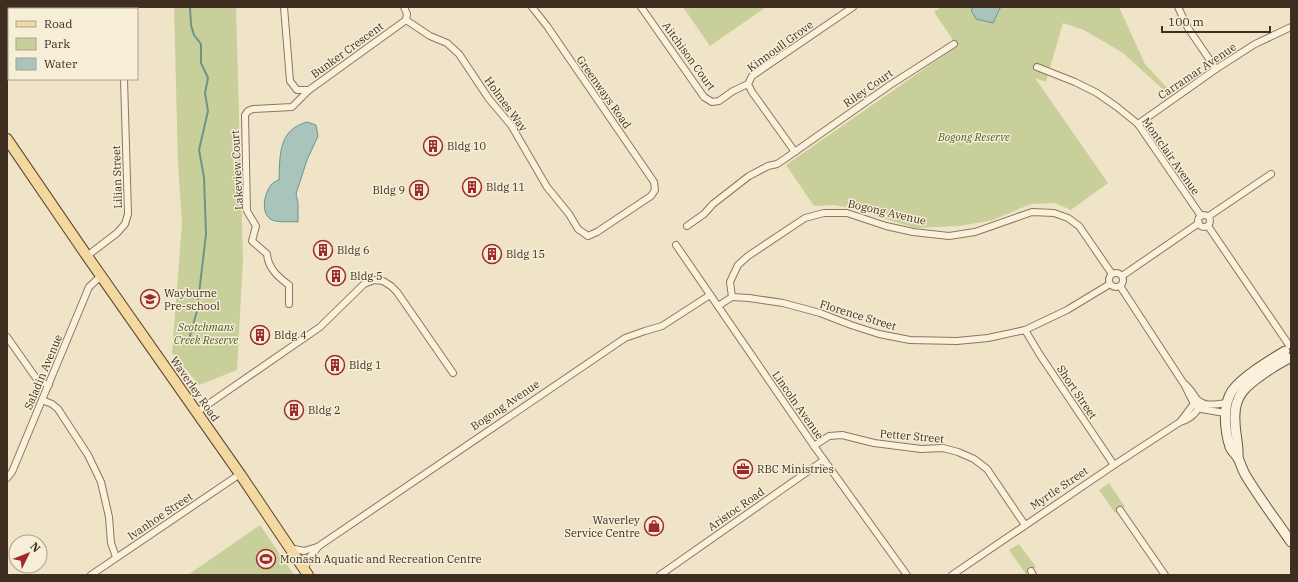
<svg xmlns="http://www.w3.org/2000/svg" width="1298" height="582" viewBox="0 0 1298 582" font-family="'IBM Plex Serif',serif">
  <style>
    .green { fill: #c9cf9b }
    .water { fill: #a9c4bc; stroke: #6f938a }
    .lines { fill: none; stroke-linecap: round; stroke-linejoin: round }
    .stream { stroke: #6f938a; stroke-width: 2 }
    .street-casing { stroke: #8d765c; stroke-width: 8 }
    .secondary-casing { stroke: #6f573f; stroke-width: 11 }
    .primary-casing { stroke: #5b4430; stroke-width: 12 }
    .street { stroke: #faf1dc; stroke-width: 6 }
    .secondary { stroke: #faf1dc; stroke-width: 9 }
    .primary { stroke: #f3d9a0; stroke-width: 10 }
    .labels { text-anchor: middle; stroke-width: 3; stroke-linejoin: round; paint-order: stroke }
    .street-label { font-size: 11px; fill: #3d2e20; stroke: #f7eed8 }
    .park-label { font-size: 11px; font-style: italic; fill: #4d5a26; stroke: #f7eed8 }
    .poi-label { font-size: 11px; fill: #3d2e20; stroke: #f7eed8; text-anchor: start }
  </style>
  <rect width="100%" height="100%" fill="#f0e4c8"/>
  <g class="green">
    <path d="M174 7H236L243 259 237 370 199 385 172 353 182 223 178 165Z"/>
    <path d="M683 7H766L710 46Z"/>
    <path d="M941 7H1119L1145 64 1171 92 1168 94 1123 53 1084 30 1063 23 1046 82 1035 78 1108 183 1071 210 1055 203 1031 204 993 220 960 226 915 228 851 208 834 205 814 206 786 165 957 46 934 12Z"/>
    <path d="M1109 483 1125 507 1115 513 1099 490Z"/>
    <path d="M260 525 294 575H188Z"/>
    <path d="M1019 544 1036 567 1026 574 1009 550Z"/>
  </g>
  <g class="water">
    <path d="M974 7H1003L1000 8 993 23 976 19 971 10Z"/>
    <path d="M307 122 316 125 318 136 307 160 296 194 298 203V222C290 221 279 223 272 220 260 214 264 194 271 185 272 183 276 181 279 180 280 155 278 130 307 122Z"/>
  </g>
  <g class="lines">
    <path class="stream" d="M189 339 197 311 206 234 204 177 199 150 208 111 205 93 208 78 201 63V44L194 35 191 25 190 7"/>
    <g class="street-casing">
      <g id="street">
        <path d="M122 7V9"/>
        <path d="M284 7 290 81 297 90H309L406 20 407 14 404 7"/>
        <path d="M641 7 704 97 712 102 719 101 733 91 748 84"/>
        <path d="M1178 7 1188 28 1216 69"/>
        <path d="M17 9 20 7"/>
        <path d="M7 16 9 14"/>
        <path d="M406 20 430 36 447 43 459 54 489 99 511 125 547 187 569 214 578 229 588 236 597 232 651 196 655 190 654 182 547 26 532 7"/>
        <path d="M1037 67 1075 82 1097 93 1117 107 1138 124 1201 216"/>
        <path d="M1138 124 1216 69 1255 44 1291 27"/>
        <path d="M795 152 752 92 748 84 752 76 853 7"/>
        <circle cx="1204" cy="221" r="6"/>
        <path d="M1209 216 1271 174"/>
        <path d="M687 226 704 214 713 204 749 176 768 166 777 164 786 158 890 85 954 44"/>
        <path d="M1208 226 1289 345"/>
        <path d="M676 245 814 446 907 575"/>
        <path d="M87 256 117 233 125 224 128 214 124 79"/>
        <circle cx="1116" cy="280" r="7"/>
        <path d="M1122 276 1199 223"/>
        <path d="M1120 286 1184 384 1194 404 1201 409 1225 413"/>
        <path d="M732 297 749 298 783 303 820 313 851 325 879 334 910 340 957 341 988 338 1025 330 1067 310 1110 284"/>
        <path d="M289 304V285C278 277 268 268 267 254L252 241 256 226 247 211 245 115 248 111 253 109 292 107 309 90"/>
        <path d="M718 306 732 297 730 282 738 265 748 256 805 218 824 213H847L886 226 913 232 949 236 975 232 1032 212 1054 213 1068 218 1079 226 1112 274"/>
        <path d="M1025 330 1040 355 1114 465"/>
        <path d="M7 337 36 378 40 382 49 385"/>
        <path d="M1186 385C1190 389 1193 393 1196 398 1204 408 1216 404 1227 403"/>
        <path d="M42 400 52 404 58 409 88 455 101 482 109 517 111 543 116 557"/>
        <path d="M197 412 320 327 364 284 374 280 383 281 391 286 397 292 453 373"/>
        <path d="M1180 422 1196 401"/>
        <path d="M814 446 829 436 842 435 874 443 921 449 943 448 958 452 974 459 987 469 1025 525"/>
        <path d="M7 478 12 472 89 287 101 276"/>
        <path d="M1120 510 1165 575"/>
        <path d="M289 548 304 551 317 547"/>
        <path d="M304 570 309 558 319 546 625 338 645 331 662 326 710 295"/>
        <path d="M1031 571 1033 575"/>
        <path d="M91 575 240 474"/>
        <path d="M660 575 824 460"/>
        <path d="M952 575 1114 465 1180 422C1191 419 1197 413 1201 403"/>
      </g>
    </g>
    <g class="secondary-casing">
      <g id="secondary">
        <path d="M1285 351C1269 361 1243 376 1232 391 1222 406 1225 431 1230 447 1232 452 1237 455 1239 460 1241 465 1243 471 1246 476 1260 499 1276 520 1291 542"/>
        <path d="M1238 458C1239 445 1235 434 1235 421 1233 395 1247 385 1266 372 1274 367 1281 362 1290 358"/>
      </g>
    </g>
    <g class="primary-casing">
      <path id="primary" d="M7 139 87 256 240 474 308 575"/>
    </g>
    <use href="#street" class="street"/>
    <use href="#secondary" class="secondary"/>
    <use href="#primary" class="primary"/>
  </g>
  <defs>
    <g id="building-ring" transform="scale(1)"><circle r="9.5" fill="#f7eed8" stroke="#9e2a2b" stroke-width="1.5"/><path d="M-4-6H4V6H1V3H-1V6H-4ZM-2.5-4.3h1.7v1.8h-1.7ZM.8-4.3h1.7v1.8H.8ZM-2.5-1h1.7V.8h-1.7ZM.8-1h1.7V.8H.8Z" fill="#9e2a2b"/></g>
    <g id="school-ring" transform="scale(1)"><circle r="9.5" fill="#f7eed8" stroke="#9e2a2b" stroke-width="1.5"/><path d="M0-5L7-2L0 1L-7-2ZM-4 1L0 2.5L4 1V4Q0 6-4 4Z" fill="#9e2a2b"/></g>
    <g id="office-ring" transform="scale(1)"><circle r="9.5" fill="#f7eed8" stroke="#9e2a2b" stroke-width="1.5"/><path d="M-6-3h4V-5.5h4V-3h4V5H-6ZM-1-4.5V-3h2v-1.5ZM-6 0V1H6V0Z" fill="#9e2a2b"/></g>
    <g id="shop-ring" transform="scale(1)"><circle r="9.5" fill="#f7eed8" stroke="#9e2a2b" stroke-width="1.5"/><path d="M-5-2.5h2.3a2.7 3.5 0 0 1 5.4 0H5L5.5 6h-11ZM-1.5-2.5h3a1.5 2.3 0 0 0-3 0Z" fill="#9e2a2b"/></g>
    <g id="stadium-ring" transform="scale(1)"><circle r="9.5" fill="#f7eed8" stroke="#9e2a2b" stroke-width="1.5"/><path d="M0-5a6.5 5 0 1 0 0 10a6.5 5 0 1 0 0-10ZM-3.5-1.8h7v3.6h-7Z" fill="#9e2a2b"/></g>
  </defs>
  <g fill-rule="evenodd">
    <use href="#building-ring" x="433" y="146"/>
    <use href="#building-ring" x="472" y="187"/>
    <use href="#building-ring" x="419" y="190"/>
    <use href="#building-ring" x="323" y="250"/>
    <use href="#building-ring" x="492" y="254"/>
    <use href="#building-ring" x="336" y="276"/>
    <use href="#school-ring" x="150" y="299"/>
    <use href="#building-ring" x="260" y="335"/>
    <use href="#building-ring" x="335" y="365"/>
    <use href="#building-ring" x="294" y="410"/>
    <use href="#office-ring" x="743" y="469"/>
    <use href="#shop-ring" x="654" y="526"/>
    <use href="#stadium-ring" x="266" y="559"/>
  </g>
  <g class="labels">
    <g class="street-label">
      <text transform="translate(780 46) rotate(-36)" y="4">Kinnoull Grove</text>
      <text transform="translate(347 50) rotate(-36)" y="4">Bunker Crescent</text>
      <text transform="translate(689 56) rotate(54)" y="4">Aitchison Court</text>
      <text transform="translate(1197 71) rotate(-34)" y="4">Carramar Avenue</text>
      <text transform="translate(868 88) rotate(-35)" y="4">Riley Court</text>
      <text transform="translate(604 92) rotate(55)" y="4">Greenways Road</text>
      <text transform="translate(506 104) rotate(54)" y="4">Holmes Way</text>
      <text transform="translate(1171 156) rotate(55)" y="4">Montclair Avenue</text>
      <text transform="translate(237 170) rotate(-93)" y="4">Lakeview Court</text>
      <text transform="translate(117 177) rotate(-92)" y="4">Lilian Street</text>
      <text transform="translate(887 212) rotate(13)" y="4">Bogong Avenue</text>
      <text transform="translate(858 315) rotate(17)" y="4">Florence Street</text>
      <text transform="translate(43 372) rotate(-67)" y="4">Saladin Avenue</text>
      <text transform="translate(195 389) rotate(55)" y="4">Waverley Road</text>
      <text transform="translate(1077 392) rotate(56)" y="4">Short Street</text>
      <text transform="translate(505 405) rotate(-34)" y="4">Bogong Avenue</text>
      <text transform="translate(798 405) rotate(55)" y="4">Lincoln Avenue</text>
      <text transform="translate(912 436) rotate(5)" y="4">Petter Street</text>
      <text transform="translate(1059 488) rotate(-34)" y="4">Myrtle Street</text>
      <text transform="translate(736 509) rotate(-35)" y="4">Aristoc Road</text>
      <text transform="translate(160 516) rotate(-34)" y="4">Ivanhoe Street</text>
    </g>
    <g class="park-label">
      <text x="974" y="141">Bogong Reserve</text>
      <text x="206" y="331">Scotchmans<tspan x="206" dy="13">Creek Reserve</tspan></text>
    </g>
    <g class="poi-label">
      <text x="447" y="150">Bldg 10</text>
      <text x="486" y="191">Bldg 11</text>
      <text x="405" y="194" text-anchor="end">Bldg 9</text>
      <text x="337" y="254">Bldg 6</text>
      <text x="506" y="258">Bldg 15</text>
      <text x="350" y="280">Bldg 5</text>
      <text x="164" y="297">Wayburne<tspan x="164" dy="13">Pre-school</tspan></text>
      <text x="274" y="339">Bldg 4</text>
      <text x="349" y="369">Bldg 1</text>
      <text x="308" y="414">Bldg 2</text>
      <text x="757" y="473">RBC Ministries</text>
      <text x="640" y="524" text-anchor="end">Waverley<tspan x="640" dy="13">Service Centre</tspan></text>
      <text x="280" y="563">Monash Aquatic and Recreation Centre</text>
    </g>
  </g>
  <rect width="1298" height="582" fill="none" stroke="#3d2e20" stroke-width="16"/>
  <rect x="8" y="8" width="130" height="72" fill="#f7eed8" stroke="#ada18e"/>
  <rect x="16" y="21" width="20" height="6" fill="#f3d9a0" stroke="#ada18e"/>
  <text x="44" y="28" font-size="12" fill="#3d2e20">Road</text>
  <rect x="16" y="38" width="20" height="12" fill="#c9cf9b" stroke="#ada18e"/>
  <text x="44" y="48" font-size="12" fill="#3d2e20">Park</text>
  <rect x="16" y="58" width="20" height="12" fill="#a9c4bc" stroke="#ada18e"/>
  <text x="44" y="68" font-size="12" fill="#3d2e20">Water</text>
  <g transform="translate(28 554) rotate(47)"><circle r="19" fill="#f7eed8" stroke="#ada18e"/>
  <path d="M0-3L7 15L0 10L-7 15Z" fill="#9e2a2b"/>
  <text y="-6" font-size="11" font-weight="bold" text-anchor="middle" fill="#3d2e20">N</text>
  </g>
  <path d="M1162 26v6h108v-6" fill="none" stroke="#3d2e20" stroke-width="2"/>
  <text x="1168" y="26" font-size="12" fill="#3d2e20" stroke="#f7eed8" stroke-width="3" paint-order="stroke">100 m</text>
</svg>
